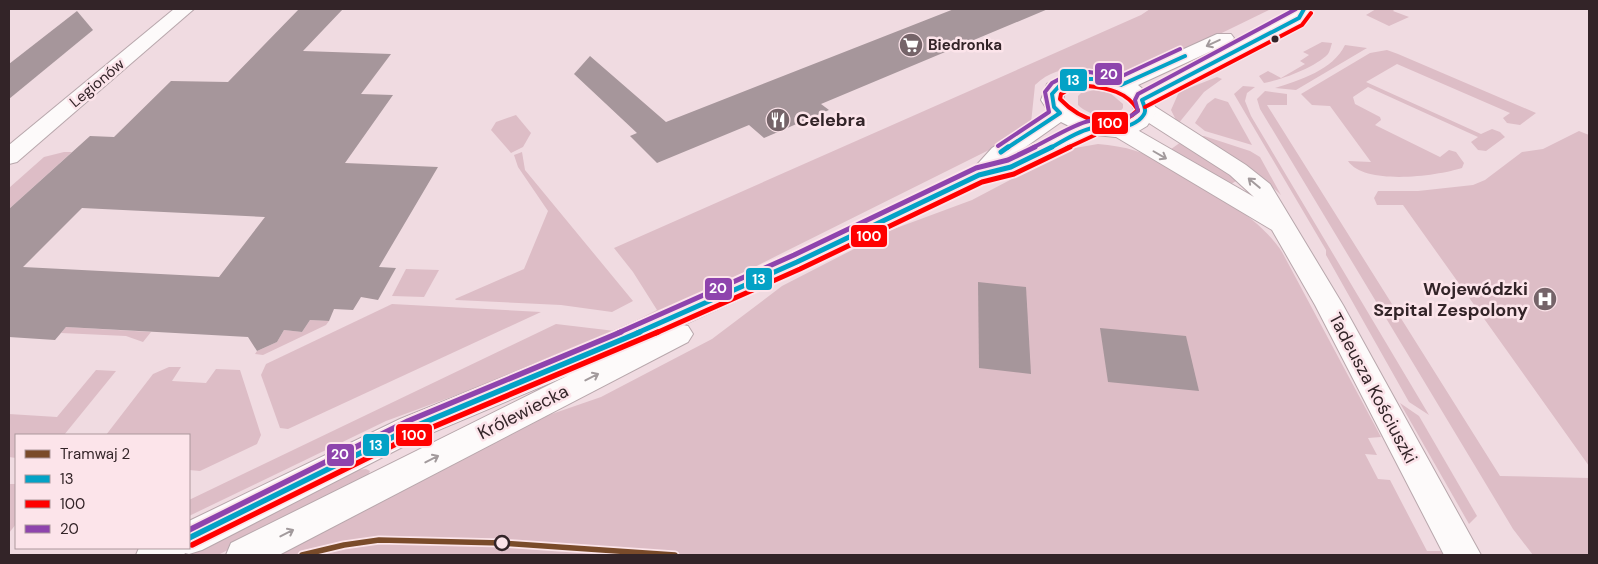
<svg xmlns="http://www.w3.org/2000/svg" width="1598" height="564" viewBox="0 0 1598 564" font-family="'DM Sans',sans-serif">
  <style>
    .green { fill: #ddbdc6 }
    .building { fill: #a6969b; fill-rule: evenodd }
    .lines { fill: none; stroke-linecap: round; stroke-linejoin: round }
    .tertiary-casing { stroke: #b8a7ac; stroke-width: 2 }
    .secondary-casing { stroke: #b8a7ac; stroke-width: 2 }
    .tertiary { fill: #fdfafa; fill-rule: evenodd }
    .secondary { fill: #fdfafa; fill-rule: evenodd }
    .bus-1-far2-casing { stroke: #fce4ea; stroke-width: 7 }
    .bus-1-far1-casing { stroke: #fce4ea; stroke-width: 9 }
    .bus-1-casing { stroke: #fce4ea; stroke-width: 9 }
    .bus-2-far2-casing { stroke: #fce4ea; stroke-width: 7 }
    .bus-2-far1-casing { stroke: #fce4ea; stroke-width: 9 }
    .bus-2-casing { stroke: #fce4ea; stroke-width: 9 }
    .bus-3-far2-casing { stroke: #fce4ea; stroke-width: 7 }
    .bus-3-far1-casing { stroke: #fce4ea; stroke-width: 9 }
    .bus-3-casing { stroke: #fce4ea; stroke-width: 9 }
    .bus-1-far2 { stroke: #03a2c6; stroke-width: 4 }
    .bus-1-far1 { stroke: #03a2c6; stroke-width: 5 }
    .bus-1 { stroke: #03a2c6; stroke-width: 5.5 }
    .bus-2-far2 { stroke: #f00; stroke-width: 4 }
    .bus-2-far1 { stroke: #f00; stroke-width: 5 }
    .bus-2 { stroke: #f00; stroke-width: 5.5 }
    .bus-3-far2 { stroke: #8e44ad; stroke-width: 4 }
    .bus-3-far1 { stroke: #8e44ad; stroke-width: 5 }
    .bus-3 { stroke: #8e44ad; stroke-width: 5.5 }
    .tram-1-casing { stroke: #fce4ea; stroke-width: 9 }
    .tram-1 { stroke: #7a4b2a; stroke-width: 5.5 }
    .oneway { stroke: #a29a9c }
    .bus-dot { fill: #332428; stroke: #fce4ea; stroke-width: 2 }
    .stop-dot { fill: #fce4ea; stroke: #332428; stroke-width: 2.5 }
    .labels { text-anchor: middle; stroke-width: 5; stroke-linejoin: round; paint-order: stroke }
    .far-poi-label { font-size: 15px; font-weight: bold; fill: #332428; stroke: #fce4ea; text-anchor: start }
    .far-street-label { font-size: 15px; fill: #332428; stroke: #fce4ea }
    .poi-label { font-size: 18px; font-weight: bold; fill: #332428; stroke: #fce4ea; text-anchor: start }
    .street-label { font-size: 18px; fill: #332428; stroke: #fce4ea }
    .line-badge { stroke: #fce4ea; stroke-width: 2 }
    .badge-label { font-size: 14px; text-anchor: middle; font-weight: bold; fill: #fff }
  </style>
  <rect width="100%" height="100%" fill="#f0dbe1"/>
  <g class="green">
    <path d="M1150 9H1271L1154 66C1141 69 1129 71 1115 71 1085 69 1059 62 1035 85L1031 123 1019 134 987 151 660 314 597 343 386 421 189 516V500L556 324 615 331 657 310 633 272 614 248 1141 15Z"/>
    <path d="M1376 9H1395L1393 11 1409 17 1389 26 1366 15Z"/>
    <path d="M1322 42 1332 43C1331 46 1330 51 1328 54 1316 67 1281 80 1264 83L1259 76 1268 71 1281 78 1305 64 1300 61 1309 55 1303 52Z"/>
    <path d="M1345 45 1367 48 1296 90 1275 88C1300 80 1333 70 1345 45Z"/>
    <path d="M1387 50 1398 54 1536 113 1520 125 1507 123 1503 118 1510 113 1397 64 1366 82 1481 134 1492 129 1500 132 1505 137 1486 151 1478 150 1471 142 1478 137 1368 87 1353 97 1355 104 1380 117 1381 120 1375 125 1440 157 1449 150 1456 152 1464 163 1462 168C1437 176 1365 186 1348 161L1371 162 1330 106 1312 105 1301 94 1370 53Z"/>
    <path d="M1217 77 1222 79 1204 92 1178 124 1171 110 1179 92Z"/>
    <path d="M1243 86 1255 87 1247 93 1245 101 1251 116 1429 415 1409 402 1326 255V250L1234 94Z"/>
    <path d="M1094 90 1110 93 1123 104V108C1112 122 1088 115 1078 105V96L1081 93Z"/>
    <path d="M1265 91 1287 94V105H1267L1500 476 1589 478V555H1533L1513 529 1260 109 1257 99Z"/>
    <path d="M1215 98 1228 102 1252 145 1205 131 1195 123 1207 104Z"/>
    <path d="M516 115 531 133 523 147 511 153 491 130 496 122Z"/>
    <path d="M1579 131 1589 135V466L1403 205H1377L1374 198 1378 191H1418L1473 185 1485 180 1522 152 1543 149Z"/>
    <path d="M1204 136 1250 151 1260 157 1281 195 1268 183 1197 137Z"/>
    <path d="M1181 142 1238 180 1231 184 1167 152Z"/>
    <path d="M1098 144C1111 145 1124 147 1136 151 1153 156 1168 167 1183 176 1219 197 1258 216 1282 252L1381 437 1368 438 1377 455 1365 454 1378 479 1390 480 1427 551H1441L1443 555H281L285 546 517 426 601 397 712 339 782 286 891 230 972 200 1069 149Z"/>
    <path d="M64 152H72L9 209V188L44 157Z"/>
    <path d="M522 152 525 170 633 301 612 312 561 305 456 300 455 299 524 269 548 211 518 167 514 155Z"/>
    <path d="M406 269 439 270 424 297 392 296Z"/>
    <path d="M392 304 541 312 288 429 280 428 261 375 266 364Z"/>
    <path d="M310 320 329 321 326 325 263 355 255 354 257 351 277 342 284 330 302 332Z"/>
    <path d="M66 327 151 332 143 342 126 336 61 333Z"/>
    <path d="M169 367H181L172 381 206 383 216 369 240 370 261 435 257 444 200 471 189 470V435H106L153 374Z"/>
    <path d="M96 370 116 371 64 435H16V458L9 457V414L57 417Z"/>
    <path d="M1400 403 1419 416 1477 516 1469 524Z"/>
    <path d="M366 469 370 471 366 480 218 555H189L357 470Z"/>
    <path d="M9 484H16V524L9 533Z"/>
  </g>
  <g class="building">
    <path d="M299 9H343L303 51 391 54 361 94 393 95 345 163 438 167 379 267 396 268 378 300 361 297 353 310 334 309 329 321 310 320 302 332 284 330 277 342 257 351 248 337 66 327 55 340 9 337V209L90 136 114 137 171 81 228 82ZM82 208 265 217 219 277 23 267Z"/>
    <path d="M954 9H1048L821 104 829 110 764 138 749 125 657 163 630 136 637 133 574 74 590 56 666 122Z"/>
    <path d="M77 11 93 30 9 99V64Z"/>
    <path d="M978 282 1026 287 1031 374 979 368Z"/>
    <path d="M1100 328 1186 336 1199 391 1108 382Z"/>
  </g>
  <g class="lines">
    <g class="tertiary-casing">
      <g id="tertiary">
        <path d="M174 9H194L17 162 9 164V145Z"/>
        <path d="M1146 104 1154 106 1246 165 1270 184 1343 305 1481 555H1444L1315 305 1272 230 1111 134 1108 129 1111 124 1119 122 1127 124 1254 197 1230 175 1138 116 1135 111 1138 106Z"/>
      </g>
    </g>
    <g class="secondary-casing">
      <path id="secondary" d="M1295 9H1313L1306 22 1153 103 1157 111 1147 126 1137 132 1115 137 1096 135 1019 172 987 180 806 269 683 325 688 326 693 334 688 342 279 555H226L231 543 569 375 422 437 202 550 189 554 185 553 184 555H136L139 548H189V521L400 419 587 343 788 255 973 169 992 148 1048 111 1041 100 1047 84 1061 77 1088 72 1120 78 1217 34H1231L1234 38 1231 42 1138 85 1144 90 1292 14ZM1088 84C1108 86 1126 91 1135 111 1119 135 1076 119 1063 100L1065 92 1074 86ZM1061 122 1073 128 1007 160Z"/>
    </g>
    <use href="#tertiary" class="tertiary"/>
    <use href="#secondary" class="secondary"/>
    <g class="bus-1-far2-casing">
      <g id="bus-1-far2">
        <path d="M1007 148 1060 113 1054 107 1052 94 1061 84 1078 79H1099L1121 85 1185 56"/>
        <path d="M1050 148C1062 142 1079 130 1093 128 1110 126 1123 132 1139 120 1147 113 1146 110 1142 100L1299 18 1304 9"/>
      </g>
    </g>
    <g class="bus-1-far1-casing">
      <g id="bus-1-far1">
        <path d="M1001 152 1008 147"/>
        <path d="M637 333 797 262 979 175 1011 167 1052 147"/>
      </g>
    </g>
    <g class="bus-1-casing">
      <path id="bus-1" d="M189 538 411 428 640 332"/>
    </g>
    <g class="bus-2-far2-casing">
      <g id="bus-2-far2">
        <path d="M1088 86C1108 88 1127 92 1138 110 1115 134 1080 120 1060 99L1061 94 1071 88Z"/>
        <path d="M1145 107 1302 25 1311 13"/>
        <path d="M1067 148 1095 135"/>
      </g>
    </g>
    <g class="bus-2-far1-casing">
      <path id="bus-2-far1" d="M656 333 800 269 982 182 1014 174 1070 147"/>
    </g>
    <g class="bus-2-casing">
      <path id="bus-2" d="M192 545 414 435 658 332"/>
    </g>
    <g class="bus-3-far2-casing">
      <g id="bus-3-far2">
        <path d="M998 146 1049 112 1045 92 1052 83 1069 74 1089 72 1120 77 1180 49"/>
        <path d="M1032 148C1047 141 1074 124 1089 121 1110 117 1119 126 1138 111L1135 100 1138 94 1296 9"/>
      </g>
    </g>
    <g class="bus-3-far1-casing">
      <path id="bus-3-far1" d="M618 333 794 255 976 168 1008 160 1035 147"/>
    </g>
    <g class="bus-3-casing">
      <path id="bus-3" d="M189 530 408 421 621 332"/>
    </g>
    <use href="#bus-1-far2" class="bus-1-far2"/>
    <use href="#bus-1-far1" class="bus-1-far1"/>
    <use href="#bus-1" class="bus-1"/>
    <use href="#bus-2-far2" class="bus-2-far2"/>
    <use href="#bus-2-far1" class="bus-2-far1"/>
    <use href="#bus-2" class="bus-2"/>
    <use href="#bus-3-far2" class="bus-3-far2"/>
    <use href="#bus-3-far1" class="bus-3-far1"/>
    <use href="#bus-3" class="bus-3"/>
    <g class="tram-1-casing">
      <path id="tram-1" d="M302 555 344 545 379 540 502 543 675 555"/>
    </g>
    <use href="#tram-1" class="tram-1"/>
  </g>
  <defs><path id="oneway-shaft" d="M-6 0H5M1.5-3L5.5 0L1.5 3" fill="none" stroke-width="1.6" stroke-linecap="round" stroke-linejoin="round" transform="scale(1.25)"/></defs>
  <g class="oneway">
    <use href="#oneway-shaft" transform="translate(1213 43) rotate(155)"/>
    <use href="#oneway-shaft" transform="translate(1160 155) rotate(30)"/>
    <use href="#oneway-shaft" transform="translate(1254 183) rotate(-140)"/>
    <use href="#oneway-shaft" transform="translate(592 377) rotate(-27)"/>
    <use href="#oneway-shaft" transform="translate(432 459) rotate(-27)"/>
    <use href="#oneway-shaft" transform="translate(287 533) rotate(-27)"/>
  </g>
  <defs>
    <g id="supermarket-disc" transform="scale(1.25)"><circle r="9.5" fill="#756469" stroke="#fce4ea"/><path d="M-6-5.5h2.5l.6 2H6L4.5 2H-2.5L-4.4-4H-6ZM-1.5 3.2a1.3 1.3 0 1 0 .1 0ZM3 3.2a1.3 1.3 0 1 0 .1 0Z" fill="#fff"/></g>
    <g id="restaurant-disc" transform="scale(1.25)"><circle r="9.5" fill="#756469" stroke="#fce4ea"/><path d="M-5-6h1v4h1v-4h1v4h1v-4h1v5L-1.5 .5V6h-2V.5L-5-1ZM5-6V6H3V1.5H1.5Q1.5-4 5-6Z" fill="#fff"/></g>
    <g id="hospital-disc" transform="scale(1.25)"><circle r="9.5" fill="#756469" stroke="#fce4ea"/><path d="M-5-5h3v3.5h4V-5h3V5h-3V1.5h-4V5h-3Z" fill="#fff"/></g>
  </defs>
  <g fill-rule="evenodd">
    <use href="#supermarket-disc" x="911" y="45"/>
    <use href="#restaurant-disc" x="778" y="120"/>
    <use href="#hospital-disc" x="1545" y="299"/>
  </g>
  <circle class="bus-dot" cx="1275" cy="39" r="4.5"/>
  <circle class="stop-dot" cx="502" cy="543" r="7"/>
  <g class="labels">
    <g class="far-poi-label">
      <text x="928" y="50">Biedronka</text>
    </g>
    <g class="far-street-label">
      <text transform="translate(97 83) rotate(-40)" y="5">Legionów</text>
    </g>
    <g class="poi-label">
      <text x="796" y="126">Celebra</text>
      <text x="1528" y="295" text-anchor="end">Wojewódzki<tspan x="1528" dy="21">Szpital Zespolony</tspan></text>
    </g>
    <g class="street-label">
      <text transform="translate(1373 388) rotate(62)" y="6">Tadeusza Kościuszki</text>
      <text transform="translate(523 412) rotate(-27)" y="6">Królewiecka</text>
    </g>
  </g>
  <g class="line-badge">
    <rect x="1094" y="62" width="29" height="24" rx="5" fill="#8e44ad"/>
    <rect x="1059" y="68" width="29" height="24" rx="5" fill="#03a2c6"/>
    <rect x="1091" y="111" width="38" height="24" rx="5" fill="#f00"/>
    <rect x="850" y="224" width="38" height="24" rx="5" fill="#f00"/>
    <rect x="745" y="267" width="28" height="24" rx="5" fill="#03a2c6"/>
    <rect x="704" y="277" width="29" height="24" rx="5" fill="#8e44ad"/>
    <rect x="395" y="423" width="38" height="24" rx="5" fill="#f00"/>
    <rect x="362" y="433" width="28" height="24" rx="5" fill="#03a2c6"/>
    <rect x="326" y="443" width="29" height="24" rx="5" fill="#8e44ad"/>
  </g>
  <g class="badge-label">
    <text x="1109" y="79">20</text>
    <text x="1073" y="85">13</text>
    <text x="1110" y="128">100</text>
    <text x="869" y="241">100</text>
    <text x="759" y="284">13</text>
    <text x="718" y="293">20</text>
    <text x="414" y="440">100</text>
    <text x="376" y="450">13</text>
    <text x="340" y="459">20</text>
  </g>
  <rect width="1598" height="564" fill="none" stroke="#332428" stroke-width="20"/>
  <rect x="15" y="434" width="175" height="115" fill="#fce4ea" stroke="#ac979c"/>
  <rect x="25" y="450" width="25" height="8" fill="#7a4b2a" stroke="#ac979c"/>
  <text x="60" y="459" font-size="15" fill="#332428">Tramwaj 2</text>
  <rect x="25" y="475" width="25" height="8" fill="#03a2c6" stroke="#ac979c"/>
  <text x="60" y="484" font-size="15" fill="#332428">13</text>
  <rect x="25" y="500" width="25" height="8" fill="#ff0000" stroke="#ac979c"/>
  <text x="60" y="509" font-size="15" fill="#332428">100</text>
  <rect x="25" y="525" width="25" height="8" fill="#8e44ad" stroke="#ac979c"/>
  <text x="60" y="534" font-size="15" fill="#332428">20</text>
</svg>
